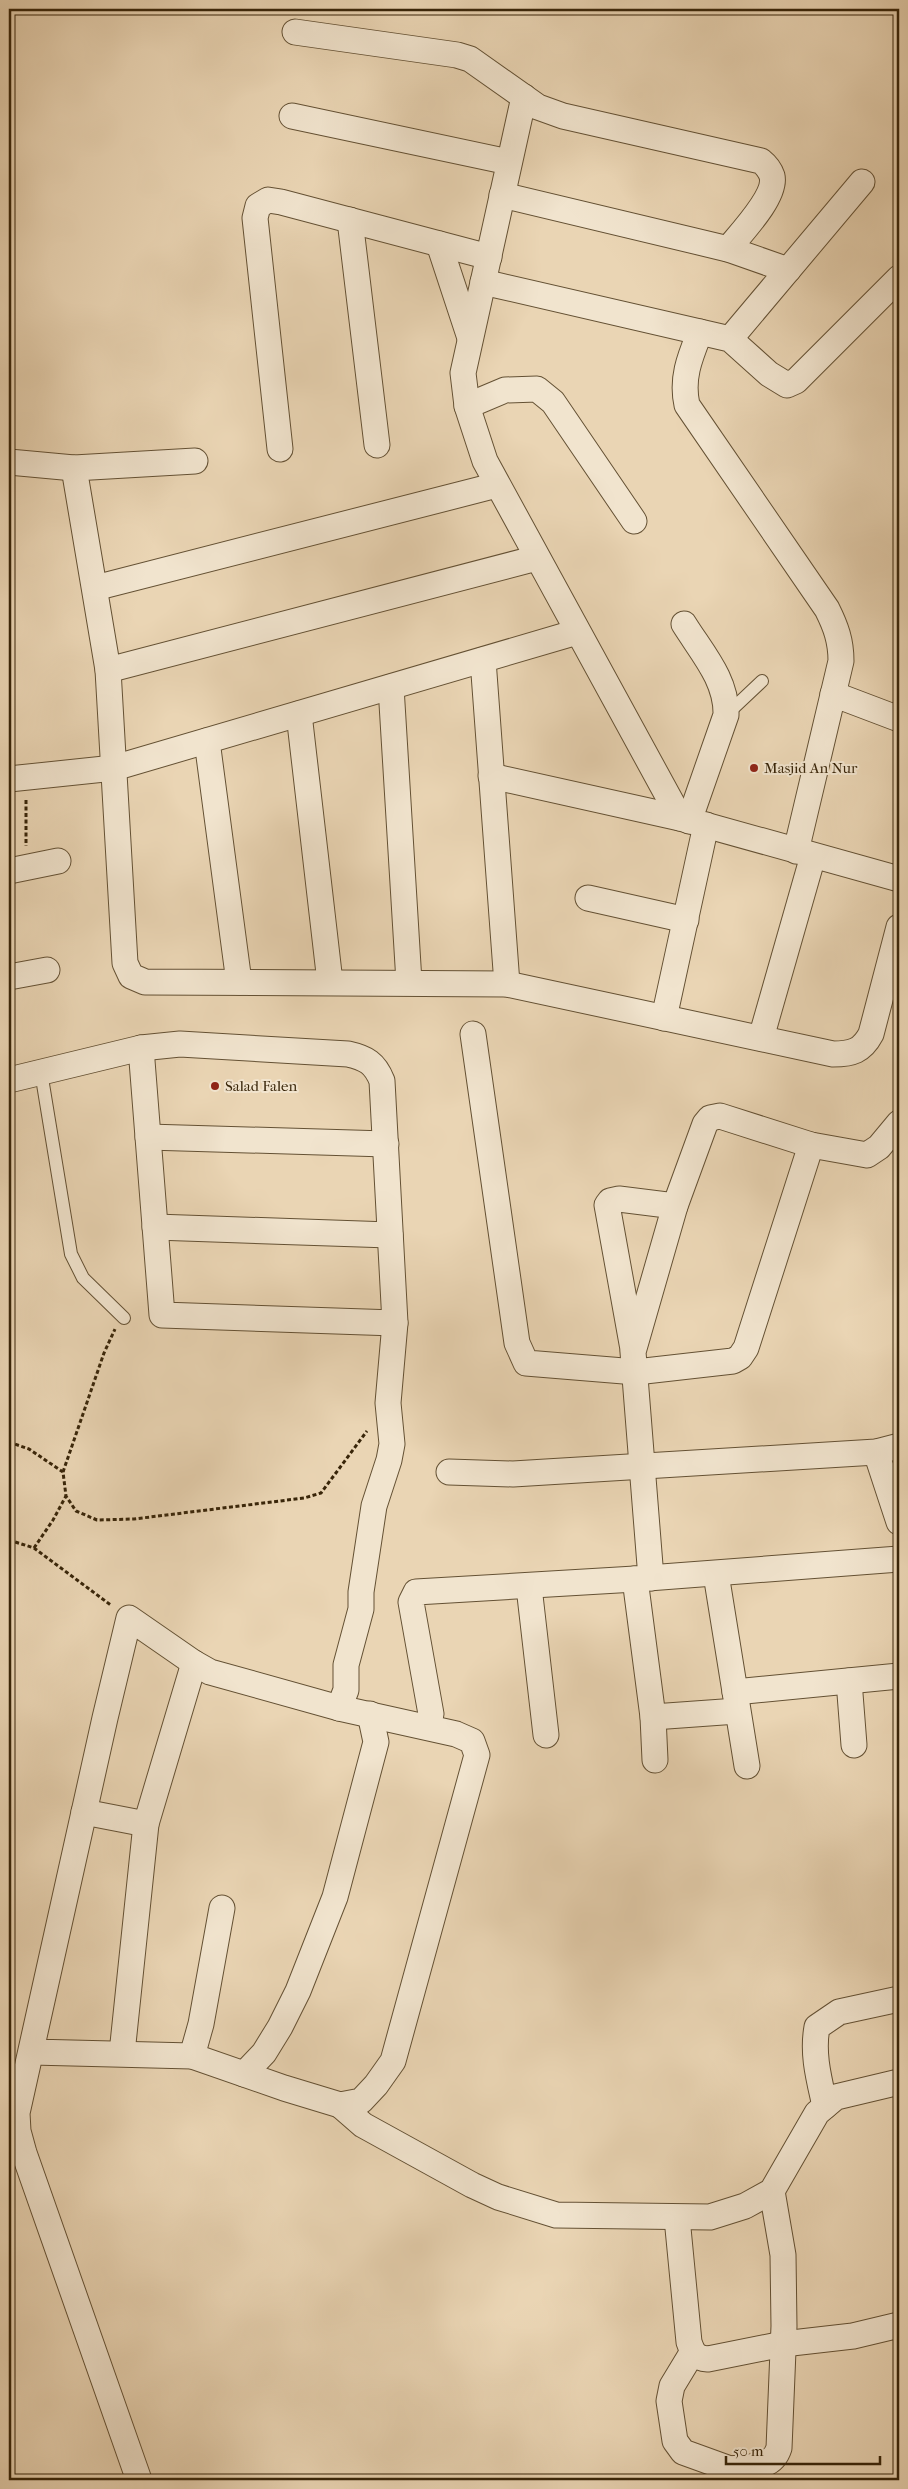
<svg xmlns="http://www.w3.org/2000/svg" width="908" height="2489" viewBox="0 0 908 2489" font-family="'IM FELL French Canon',serif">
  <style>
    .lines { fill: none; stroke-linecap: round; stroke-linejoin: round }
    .lane-casing { stroke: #645134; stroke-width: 14 }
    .street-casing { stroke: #645134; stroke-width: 27 }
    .path { stroke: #382509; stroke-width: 3; stroke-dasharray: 4 2.5; stroke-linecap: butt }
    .lane { stroke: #f1e4ce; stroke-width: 12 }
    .street { stroke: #f1e4ce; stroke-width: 25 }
    .poi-dot { fill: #8f2418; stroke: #f1e4ce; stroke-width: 2 }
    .labels { text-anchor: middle; stroke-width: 4; stroke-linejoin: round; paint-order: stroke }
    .poi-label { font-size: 15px; fill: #382509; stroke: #f1e4ce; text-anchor: start }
  </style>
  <rect width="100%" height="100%" fill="#ead5b4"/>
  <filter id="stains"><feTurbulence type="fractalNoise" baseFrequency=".004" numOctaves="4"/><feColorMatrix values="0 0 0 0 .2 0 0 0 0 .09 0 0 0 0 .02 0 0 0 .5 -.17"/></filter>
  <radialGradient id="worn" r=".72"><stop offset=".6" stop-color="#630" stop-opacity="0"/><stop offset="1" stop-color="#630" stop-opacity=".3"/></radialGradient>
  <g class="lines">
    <g class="lane-casing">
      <g id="lane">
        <path d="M726 715 762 681"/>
        <path d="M41 1072 71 1254 83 1278 124 1318"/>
      </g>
    </g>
    <g class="street-casing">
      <g id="street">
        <path d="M295 32 457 55 470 59 538 107 563 116 761 161C766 165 770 170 772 176 777 196 740 234 728 249"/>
        <path d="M524 97 463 373 467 406 485 461 680 818"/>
        <path d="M292 116 509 162"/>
        <path d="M502 195 728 249 788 270"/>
        <path d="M350 220 377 445"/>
        <path d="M439 244 470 338"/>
        <path d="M483 282 730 339 769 374 787 385 796 381 899 278"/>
        <path d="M700 332C690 357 681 378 687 405L827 609C836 627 841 641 841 661L796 851"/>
        <path d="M730 339 862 182"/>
        <path d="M467 406 505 390 537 389 553 402 634 521"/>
        <path d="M280 449 255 218 258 206 268 200 281 202 489 257"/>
        <path d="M9 462 74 468 195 461"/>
        <path d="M74 468 108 670 125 963 131 976 145 982 507 984 833 1054C852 1054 862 1051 871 1034L899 927"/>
        <path d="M95 588 497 485"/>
        <path d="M684 624C702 653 727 680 726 715L689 821"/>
        <path d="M483 660 507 984"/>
        <path d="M108 670 537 558"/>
        <path d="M391 687 409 982"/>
        <path d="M833 694 899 719"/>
        <path d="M299 714 330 982"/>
        <path d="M207 741 239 982"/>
        <path d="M491 776 680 818 899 879"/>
        <path d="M9 779 114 768 577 632"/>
        <path d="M9 871 58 861"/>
        <path d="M588 898 686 920"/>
        <path d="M9 977 47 970"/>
        <path d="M664 1018 706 825"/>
        <path d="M473 1034 517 1343 526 1363 636 1372 733 1361 740 1357 746 1348 811 1145"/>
        <path d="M761 1038 813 856"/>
        <path d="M141 1048 162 1315 395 1323"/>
        <path d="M9 1080 141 1048 180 1044 348 1054C366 1058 375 1063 382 1081L395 1323 388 1403 392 1444 389 1460 374 1506 361 1592V1609L346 1665V1690L339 1708"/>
        <path d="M148 1137 386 1144"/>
        <path d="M155 1227 390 1235"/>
        <path d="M633 1349 607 1205 610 1201 619 1199 675 1206"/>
        <path d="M876 1452 899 1522"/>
        <path d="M449 1472 513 1474 876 1452 899 1446"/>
        <path d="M716 1574 747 1766"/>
        <path d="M651 1578 633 1352 675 1206 705 1124 710 1118 720 1116 811 1145 867 1155 879 1147 899 1123"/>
        <path d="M635 1579 653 1717 655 1760"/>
        <path d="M529 1587 546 1735"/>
        <path d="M849 1681 854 1745"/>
        <path d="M735 1692 899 1676"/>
        <path d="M431 1714 411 1602 416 1592 635 1579 899 1559"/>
        <path d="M653 1717 737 1711"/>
        <path d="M84 1812 146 1824 194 1663"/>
        <path d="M32 2052 192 2056 284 2088 340 2105 361 2101 376 2085 393 2061 477 1755 472 1741 456 1734 339 1708 210 1672 194 1663 129 1618 105 1718 17 2113 18 2131 24 2153 139 2480"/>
        <path d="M122 2053 146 1824"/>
        <path d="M192 2056 201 2024 222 1908"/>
        <path d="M244 2074 264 2053 280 2027 298 1991 335 1897 376 1742 370 1714"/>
        <path d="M340 2105 363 2125 472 2185 498 2197 556 2215 710 2217 745 2206 772 2191 817 2113 836 2097 899 2082"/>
        <path d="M825 2106C819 2079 812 2054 817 2027L839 2012 899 1999"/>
        <path d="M677 2218 689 2342C693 2354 696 2358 708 2359L783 2344 853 2336 899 2325"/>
        <path d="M692 2353 672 2386 669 2401 675 2441 683 2452 730 2469"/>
        <path d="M728 2480 730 2469C750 2466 772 2470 779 2448L784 2326 783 2255 772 2191"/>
      </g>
    </g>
    <g class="path">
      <path d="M26 800V846"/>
      <path d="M9 1442 29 1449 63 1472 66 1496 76 1511 97 1520 134 1519 304 1498 321 1493 367 1431"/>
      <path d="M63 1472 104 1353 115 1329"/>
      <path d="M9 1540 34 1548 112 1606"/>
      <path d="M34 1548 53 1520 66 1496"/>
    </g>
    <use href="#lane" class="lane"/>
    <use href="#street" class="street"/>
  </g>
  <g class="poi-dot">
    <circle cx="754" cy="768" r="5"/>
    <circle cx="215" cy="1086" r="5"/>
  </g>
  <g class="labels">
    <g class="poi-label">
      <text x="764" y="773">Masjid An Nur</text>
      <text x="225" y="1091">Salad Falen</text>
    </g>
  </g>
  <rect width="908" height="2489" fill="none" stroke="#ead5b4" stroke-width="30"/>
  <rect x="10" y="10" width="888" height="2469" fill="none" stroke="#382509" stroke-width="2.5"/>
  <rect x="15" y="15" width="878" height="2459" fill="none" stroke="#382509"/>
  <path d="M726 2456v8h154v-8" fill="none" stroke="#382509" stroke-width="2.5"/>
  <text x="733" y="2456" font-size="15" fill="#382509" stroke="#f1e4ce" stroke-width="4" paint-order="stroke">50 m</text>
  <rect width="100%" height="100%" filter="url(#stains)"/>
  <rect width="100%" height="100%" fill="url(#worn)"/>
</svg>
